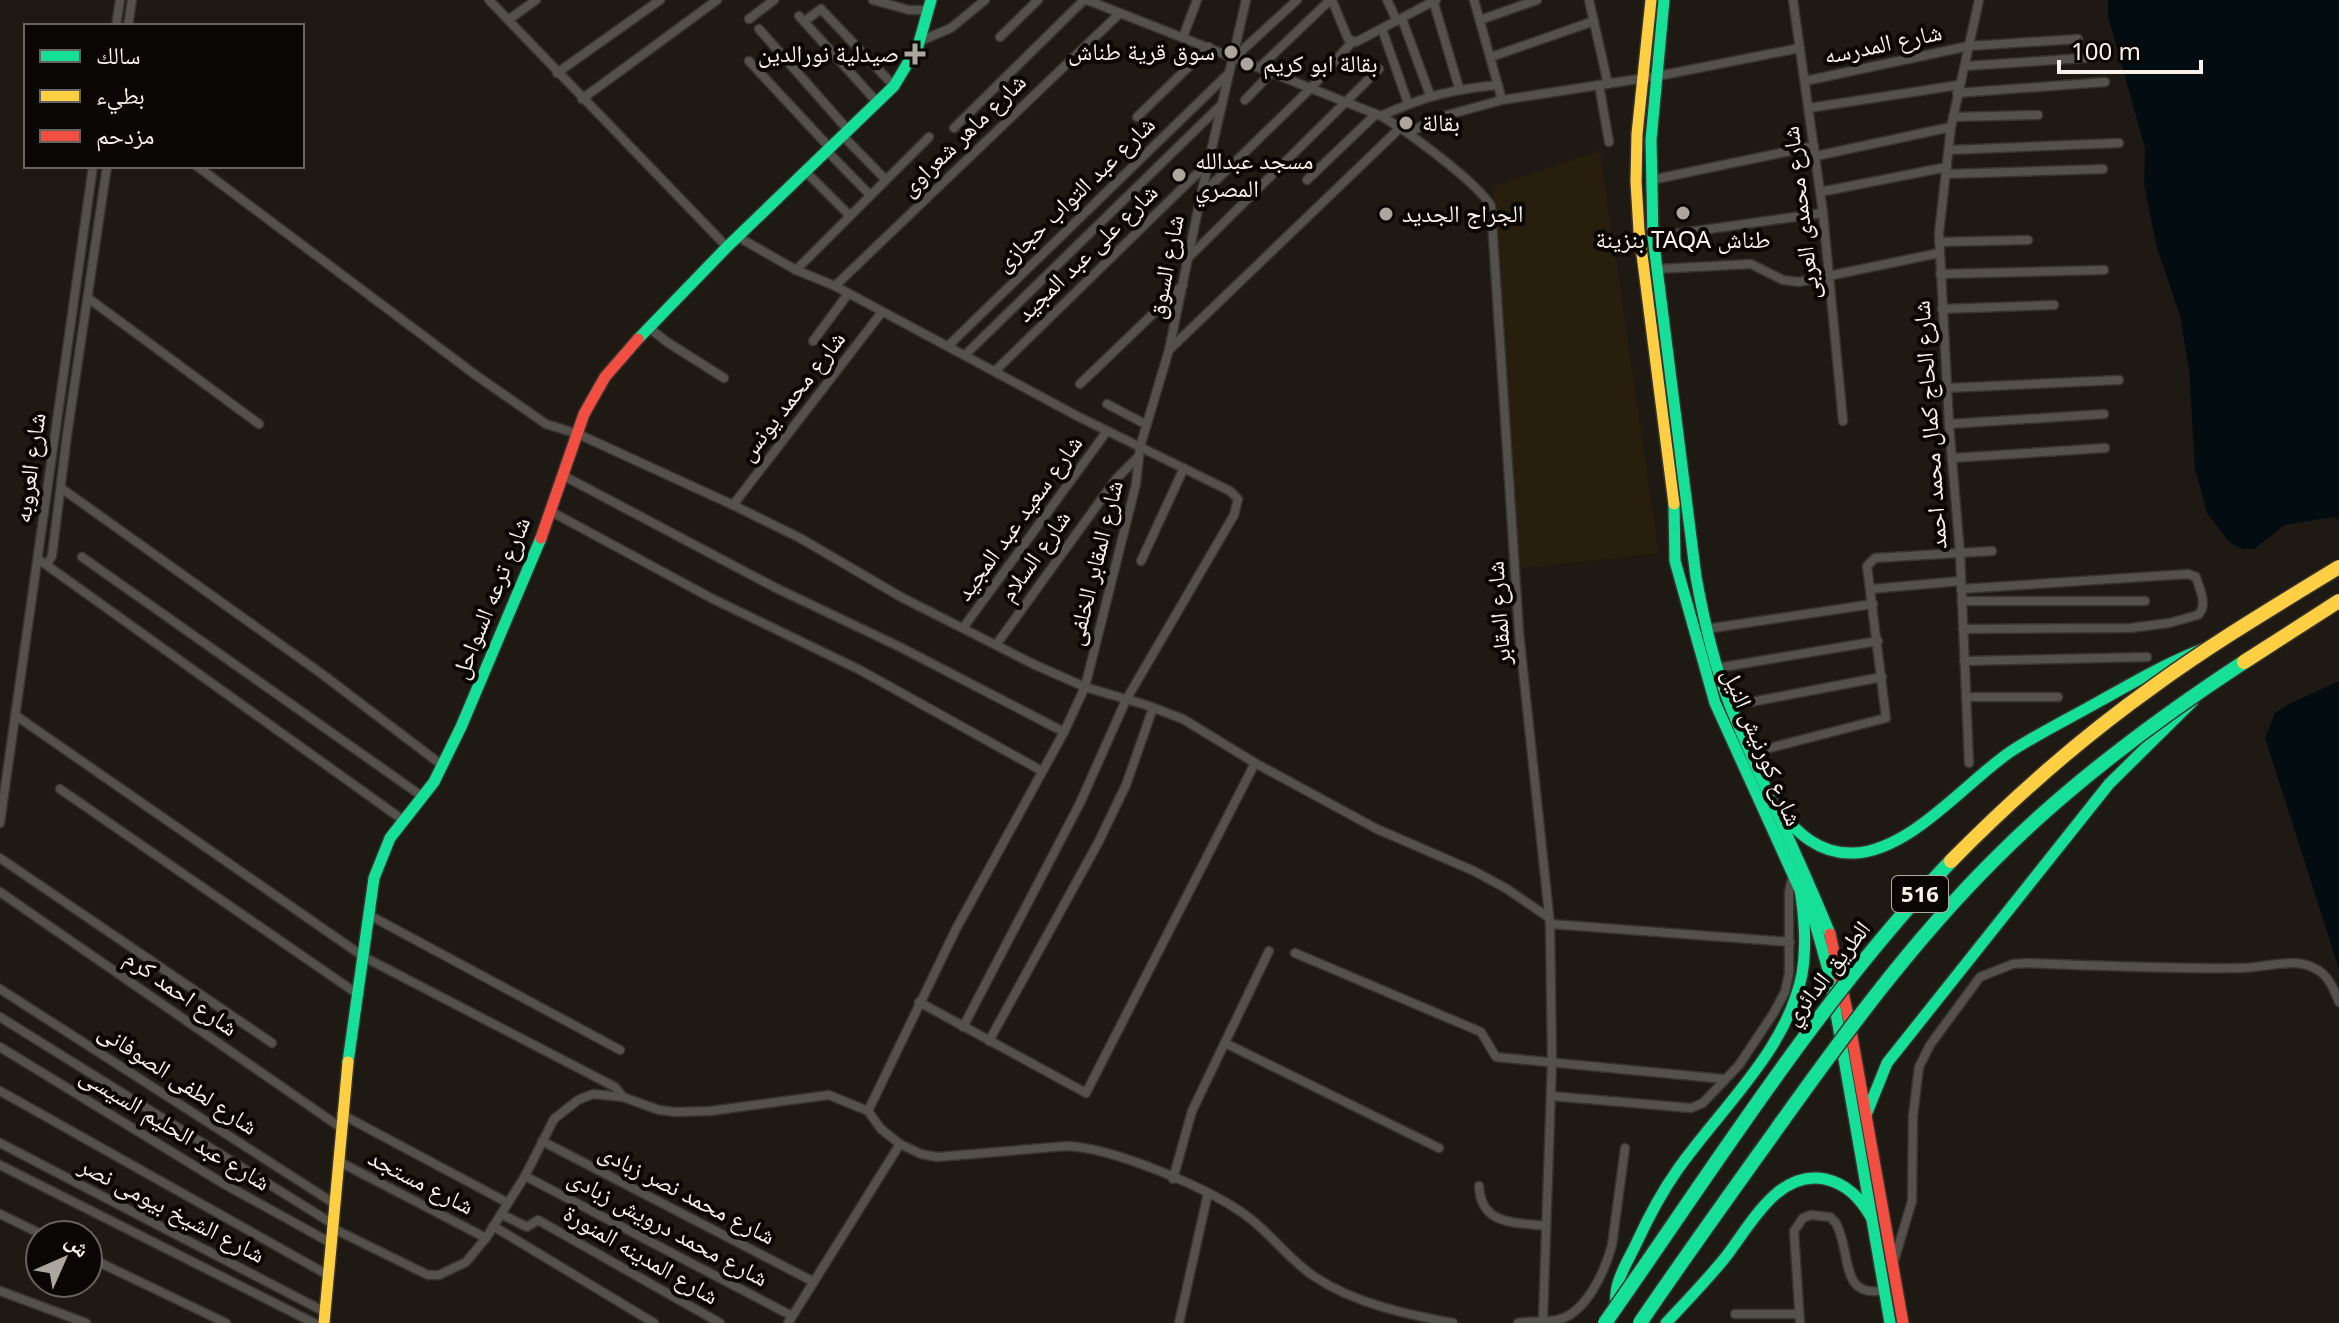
<svg xmlns="http://www.w3.org/2000/svg" width="2339" height="1323" viewBox="0 0 2339 1323" font-family="'Noto Sans','Noto Naskh Arabic',sans-serif">
  <style>
    .built { fill: #281e0d }
    .water { fill: #030d11 }
    .lines { fill: none; stroke-linecap: round; stroke-linejoin: round }
    .street-casing { stroke: #37332f; stroke-width: 11 }
    .fast-casing { stroke: #37332f; stroke-width: 14 }
    .slow-casing { stroke: #37332f; stroke-width: 14 }
    .jam-casing { stroke: #37332f; stroke-width: 14 }
    .street { stroke: #54504b; stroke-width: 8 }
    .fast { stroke: #16e098; stroke-width: 11 }
    .slow { stroke: #ffcf43; stroke-width: 11 }
    .jam { stroke: #f24e42; stroke-width: 11 }
    .fast-bridge-casing { stroke: #37332f; stroke-width: 17; stroke-linecap: butt }
    .slow-bridge-casing { stroke: #37332f; stroke-width: 17; stroke-linecap: butt }
    .fast-bridge { stroke: #16e098; stroke-width: 14 }
    .slow-bridge { stroke: #ffcf43; stroke-width: 14 }
    .poi-dot { fill: #aca69f; stroke: #090603; stroke-width: 3 }
    .labels { text-anchor: middle; stroke-width: 8; stroke-linejoin: round; paint-order: stroke }
    .shield { fill: #090603; stroke: #b0aba5; stroke-width: 2 }
    .shield-label { font-size: 22px; font-weight: bold; fill: #f8f2ea }
    .street-label { font-size: 24px; fill: #f8f2ea; stroke: #090603 }
    .poi-label { font-size: 24px; fill: #f8f2ea; stroke: #090603; text-anchor: start }
  </style>
  <rect width="100%" height="100%" fill="#1e1a13"/>
  <path class="built" d="M1600 151 1659 553 1516 569 1493 187Z"/>
  <g class="water">
    <path d="M2108 0H2339V521L2334 517 2285 525 2254 549H2242L2229 542 2207 513 2195 469 2189 370 2180 316 2157 248 2144 185 2145 148 2108 17Z"/>
    <path d="M2339 681V969L2265 738 2275 713 2289 704Z"/>
  </g>
  <g class="lines">
    <g class="street-casing">
      <g id="street">
        <path d="M489 0 727 247"/>
        <path d="M873 0 909 10H929"/>
        <path d="M1087 0 1381 116C1407 131 1477 182 1491 206L1519 632 1550 924 1552 1061 1543 1319"/>
        <path d="M1332 0 1348 39 1356 42 1436 0"/>
        <path d="M1387 0 1397 21"/>
        <path d="M1433 0 1459 88"/>
        <path d="M1474 0 1502 100"/>
        <path d="M1589 0 1608 84"/>
        <path d="M1793 0 1823 213 1843 421"/>
        <path d="M799 16 877 102"/>
        <path d="M749 19 774 0"/>
        <path d="M1402 19 1430 95"/>
        <path d="M508 20 536 0"/>
        <path d="M1480 20 1537 0"/>
        <path d="M805 21 821 9 894 86"/>
        <path d="M116 26 120 0"/>
        <path d="M128 26 132 0"/>
        <path d="M759 29 848 130"/>
        <path d="M1382 29 1408 103"/>
        <path d="M1000 37 1038 0"/>
        <path d="M1183 37 1197 0"/>
        <path d="M923 40 951 28 985 0"/>
        <path d="M1235 57 1297 0"/>
        <path d="M1491 57 1594 21"/>
        <path d="M749 61 830 148"/>
        <path d="M1965 66 2085 58"/>
        <path d="M1260 67 1330 0"/>
        <path d="M557 73 660 0"/>
        <path d="M1805 81 1969 46 2078 39"/>
        <path d="M1599 85 1609 142"/>
        <path d="M1957 93 2105 82"/>
        <path d="M582 99 717 0"/>
        <path d="M1245 100 1272 72"/>
        <path d="M1809 108 1959 85"/>
        <path d="M1381 116C1422 97 1453 89 1498 85"/>
        <path d="M1137 117 1209 47"/>
        <path d="M1953 117 2038 115"/>
        <path d="M954 128 1084 0"/>
        <path d="M1408 133 1440 117 1502 100 1658 76 1800 48"/>
        <path d="M843 136 886 180"/>
        <path d="M1949 150 2119 143"/>
        <path d="M827 151 870 195"/>
        <path d="M1816 156 1951 127"/>
        <path d="M197 166 477 376 546 424 578 434 733 505 800 538 901 597 1033 664 1085 687 1146 705 1183 719 1255 763 1377 829 1474 871 1507 889 1548 917"/>
        <path d="M806 172 850 216"/>
        <path d="M1947 174 2103 169"/>
        <path d="M1307 180 1376 114"/>
        <path d="M1651 180 1814 146"/>
        <path d="M1820 192 1947 167"/>
        <path d="M1201 195 1311 88 1352 42"/>
        <path d="M738 237 796 270 835 286 1079 417 1230 491 1238 499 1234 515 1126 700 1080 803 963 1027"/>
        <path d="M1653 237 1823 213"/>
        <path d="M1939 242 2028 240"/>
        <path d="M1189 257 1379 69"/>
        <path d="M1657 269 1751 264 1783 280 1799 282 1939 253"/>
        <path d="M796 270 929 137"/>
        <path d="M1940 274 2104 270"/>
        <path d="M835 286 1120 13"/>
        <path d="M88 298 259 424"/>
        <path d="M1942 309 2054 305"/>
        <path d="M648 327 667 342 724 378"/>
        <path d="M813 341 848 294"/>
        <path d="M948 346 1229 73"/>
        <path d="M1170 349 1401 127"/>
        <path d="M965 355 1222 104"/>
        <path d="M995 371 1206 165"/>
        <path d="M1080 384 1183 285"/>
        <path d="M1947 388 2119 380"/>
        <path d="M1107 404 1147 425"/>
        <path d="M1949 424 2104 414"/>
        <path d="M1952 458 2105 448"/>
        <path d="M564 476 776 588 900 647 1064 732"/>
        <path d="M61 488 322 674 443 766"/>
        <path d="M733 505 882 312"/>
        <path d="M550 511 713 599 860 670 1042 771"/>
        <path d="M82 557 423 797"/>
        <path d="M38 559 403 820"/>
        <path d="M1141 561 1184 468"/>
        <path d="M47 564 52 556 67 435 107 166"/>
        <path d="M1871 589 1961 581"/>
        <path d="M1961 589 2188 574 2196 577C2200 590 2208 605 2198 615L2169 623 2130 628 1963 629"/>
        <path d="M1962 601H2145"/>
        <path d="M963 628 1107 431"/>
        <path d="M1706 629 1873 604"/>
        <path d="M996 645 1116 479 1139 456"/>
        <path d="M1964 661 2147 657"/>
        <path d="M1717 668 1878 641"/>
        <path d="M1966 697H2058"/>
        <path d="M1730 706 1882 677"/>
        <path d="M15 715 364 957 615 1087 623 1097"/>
        <path d="M1750 753 1886 718 1867 566 1875 558 1992 551"/>
        <path d="M1969 763 1960 553 1949 424 1939 233 1951 127 1979 0"/>
        <path d="M60 789 359 995"/>
        <path d="M0 823 93 166"/>
        <path d="M0 858 272 1043"/>
        <path d="M0 892 340 1127"/>
        <path d="M369 915 620 1050"/>
        <path d="M1550 924 1790 942"/>
        <path d="M1295 953 1481 1032 1496 1057 1724 1079"/>
        <path d="M0 989 335 1204"/>
        <path d="M919 1002 1086 1093 1255 763"/>
        <path d="M0 1017 333 1224"/>
        <path d="M989 1041 1098 843 1126 785 1153 708"/>
        <path d="M1225 1043 1439 1148"/>
        <path d="M0 1047 224 1184 331 1243"/>
        <path d="M0 1091 328 1275"/>
        <path d="M1551 1096 1691 1108 1703 1103 1739 1065 1773 1014 1785 992 1789 973V892L1793 874"/>
        <path d="M868 1111 956 929 1064 732 1085 687 1136 484 1140 447 1169 350 1201 195 1246 0"/>
        <path d="M341 1114 508 1203"/>
        <path d="M542 1141 814 1282"/>
        <path d="M0 1143 325 1312"/>
        <path d="M338 1161 486 1238"/>
        <path d="M0 1165 314 1323"/>
        <path d="M525 1176 792 1316"/>
        <path d="M1173 1179 1192 1111 1269 951"/>
        <path d="M1479 1186C1481 1226 1515 1222 1546 1226"/>
        <path d="M0 1214 43 1235"/>
        <path d="M501 1214 527 1227 538 1220 720 1323"/>
        <path d="M493 1226 654 1323"/>
        <path d="M332 1228 428 1275H439L466 1262 486 1238 525 1176 554 1119 578 1100 593 1094 623 1097 659 1110 676 1112 710 1111 829 1095 868 1111 881 1129 900 1144 921 1154 937 1157 1067 1146C1114 1148 1215 1190 1252 1220 1274 1238 1292 1262 1315 1277 1356 1304 1406 1314 1453 1323"/>
        <path d="M88 1257 226 1323"/>
        <path d="M1894 1261 1912 1201 1913 1116 1919 1067 1930 1045 1980 977 2013 964 2029 963C2099 966 2170 969 2241 968 2264 968 2293 957 2314 968 2328 974 2334 989 2339 1002"/>
        <path d="M0 1291 86 1323"/>
        <path d="M1735 1314H1799"/>
        <path d="M788 1323 900 1144"/>
        <path d="M1179 1323 1208 1193"/>
        <path d="M1518 1323C1531 1321 1544 1322 1557 1320 1586 1314 1605 1271 1612 1245L1625 1148"/>
        <path d="M1800 1323 1794 1231 1803 1218 1811 1215 1830 1217 1836 1223C1852 1253 1839 1300 1885 1290"/>
      </g>
    </g>
    <g class="fast-casing">
      <g id="fast">
        <path d="M1664 0 1651 140 1653 237 1696 577C1704 621 1714 666 1731 708 1762 784 1799 857 1830 934"/>
        <path d="M638 339 727 247 894 86 918 46 931 0"/>
        <path d="M1674 504 1675 561 1715 703 1815 923 1829 973 1890 1323"/>
        <path d="M1775 806C1796 832 1819 855 1855 853 1911 850 1965 783 2010 752 2039 733 2070 718 2100 701 2134 682 2167 663 2203 649"/>
        <path d="M348 1062 374 878 390 838 434 782 461 727 541 538"/>
        <path d="M1866 1115 1887 1063 2109 784 2193 701"/>
        <path d="M1616 1307C1613 1283 1626 1265 1636 1244 1648 1218 1661 1193 1678 1169 1721 1108 1787 1050 1802 974 1807 945 1804 916 1800 888"/>
        <path d="M1666 1323C1686 1302 1706 1281 1724 1259 1749 1228 1777 1169 1825 1179 1847 1184 1860 1198 1871 1217"/>
      </g>
    </g>
    <g class="slow-casing">
      <g id="slow">
        <path d="M1651 0 1637 134 1636 182 1639 231 1674 504"/>
        <path d="M324 1323 348 1062"/>
      </g>
    </g>
    <g class="jam-casing">
      <g id="jam">
        <path d="M541 538 584 414 605 377 638 339"/>
        <path d="M1830 934 1849 1020 1903 1323"/>
      </g>
    </g>
    <use href="#street" class="street"/>
    <use href="#fast" class="fast"/>
    <use href="#slow" class="slow"/>
    <use href="#jam" class="jam"/>
    <g class="fast-bridge-casing">
      <g id="fast-bridge">
        <path d="M1605 1323C1716 1165 1817 1002 1951 861"/>
        <path d="M1640 1323C1684 1258 1730 1194 1776 1130 1843 1036 1911 943 1993 861 2068 785 2154 721 2244 662"/>
      </g>
    </g>
    <g class="slow-bridge-casing">
      <g id="slow-bridge">
        <path d="M2244 662 2339 601"/>
        <path d="M1951 861C2014 797 2081 738 2154 686 2213 643 2277 605 2339 567"/>
      </g>
    </g>
    <use href="#fast-bridge" class="fast-bridge"/>
    <use href="#slow-bridge" class="slow-bridge"/>
  </g>
  <g class="poi-dot">
    <circle cx="1231" cy="52" r="8"/>
    <path d="M911 42h8v8h8v8h-8v8h-8v-8h-8v-8h8z"/>
    <circle cx="1247" cy="64" r="8"/>
    <circle cx="1406" cy="123" r="8"/>
    <circle cx="1179" cy="175" r="8"/>
    <circle cx="1683" cy="213" r="8"/>
    <circle cx="1386" cy="214" r="8"/>
  </g>
  <g class="labels">
    <rect class="shield" x="1892" y="876" width="56" height="36" rx="6"/>
    <g class="shield-label">
      <text x="1920" y="902">516</text>
    </g>
    <g class="street-label">
      <text transform="translate(1883 44) rotate(-12)" y="8">شارع المدرسه</text>
      <text transform="translate(963 135) rotate(-44)" y="8">شارع ماهر شعراوى</text>
      <text transform="translate(1075 194) rotate(-44)" y="8">شارع عبد التواب حجازى</text>
      <text transform="translate(1801 213) rotate(-97)" y="8">شارع محمدى العربى</text>
      <text transform="translate(1087 253) rotate(-44)" y="8">شارع على عبد المجيد</text>
      <text transform="translate(1166 267) rotate(-79)" y="8">شارع السوق</text>
      <text transform="translate(792 396) rotate(-52)" y="8">شارع محمد يونس</text>
      <text transform="translate(1930 425) rotate(-94)" y="8">شارع الحاج كمال محمد احمد</text>
      <text transform="translate(30 468) rotate(-82)" y="8">شارع العروبه</text>
      <text transform="translate(1019 518) rotate(-54)" y="8">شارع سعيد عبد المجيد</text>
      <text transform="translate(1035 556) rotate(-55)" y="8">شارع السلام</text>
      <text transform="translate(1095 563) rotate(-76)" y="8">شارع المقابر الخلفى</text>
      <text transform="translate(491 598) rotate(-68)" y="8">شارع ترعه السواحل</text>
      <text transform="translate(1499 613) rotate(-94)" y="8">شارع المقابر</text>
      <text transform="translate(1762 747) rotate(67)" y="8">شارع كورنيش النيل</text>
      <text transform="translate(1827 973) rotate(-52)" y="8">الطريق الدائري</text>
      <text transform="translate(181 993) rotate(35)" y="8">شارع احمد كرم</text>
      <text transform="translate(178 1079) rotate(33)" y="8">شارع لطفى الصوفانى</text>
      <text transform="translate(175 1129) rotate(31)" y="8">شارع عبد الحليم السيسى</text>
      <text transform="translate(421 1182) rotate(27)" y="8">شارع مستجد</text>
      <text transform="translate(687 1194) rotate(27)" y="8">شارع محمد نصر زبادى</text>
      <text transform="translate(172 1210) rotate(27)" y="8">شارع الشيخ بيومى نصر</text>
      <text transform="translate(668 1228) rotate(28)" y="8">شارع محمد درويش زبادى</text>
      <text transform="translate(641 1255) rotate(30)" y="8">شارع المدينه المنورة</text>
    </g>
    <g class="poi-label">
      <text x="1215" y="60" text-anchor="end">سوق قرية طناش</text>
      <text x="899" y="62" text-anchor="end">صيدلية نورالدين</text>
      <text x="1263" y="72">بقالة ابو كريم</text>
      <text x="1422" y="131">بقالة</text>
      <text x="1195" y="169">مسجد عبدالله<tspan x="1195" dy="28">المصري</tspan></text>
      <text x="1402" y="222">الجراج الجديد</text>
      <text x="1683" y="248" text-anchor="middle">بنزينة TAQA طناش</text>
    </g>
  </g>
  <rect x="24" y="24" width="280" height="144" fill="#090603" stroke="#69645f" stroke-width="2"/>
  <rect x="40" y="50" width="40" height="12" fill="#16e098" stroke="#69645f" stroke-width="2"/>
  <text x="96" y="64" font-size="24" fill="#f8f2ea">سالك</text>
  <rect x="40" y="90" width="40" height="12" fill="#ffcf43" stroke="#69645f" stroke-width="2"/>
  <text x="96" y="104" font-size="24" fill="#f8f2ea">بطيء</text>
  <rect x="40" y="130" width="40" height="12" fill="#f24e42" stroke="#69645f" stroke-width="2"/>
  <text x="96" y="144" font-size="24" fill="#f8f2ea">مزدحم</text>
  <g transform="translate(64 1259) rotate(45)"><circle r="38" fill="#090603" stroke="#69645f" stroke-width="2"/>
  <path d="M0-6L14 30L0 20L-14 30Z" fill="#aca69f"/>
  <text y="-12" font-size="22" font-weight="bold" text-anchor="middle" fill="#f8f2ea">ش</text>
  </g>
  <path d="M2059 60v12h142v-12" fill="none" stroke="#f8f2ea" stroke-width="4"/>
  <text x="2071" y="60" font-size="24" fill="#f8f2ea" stroke="#090603" stroke-width="6" paint-order="stroke">100 m</text>
</svg>
